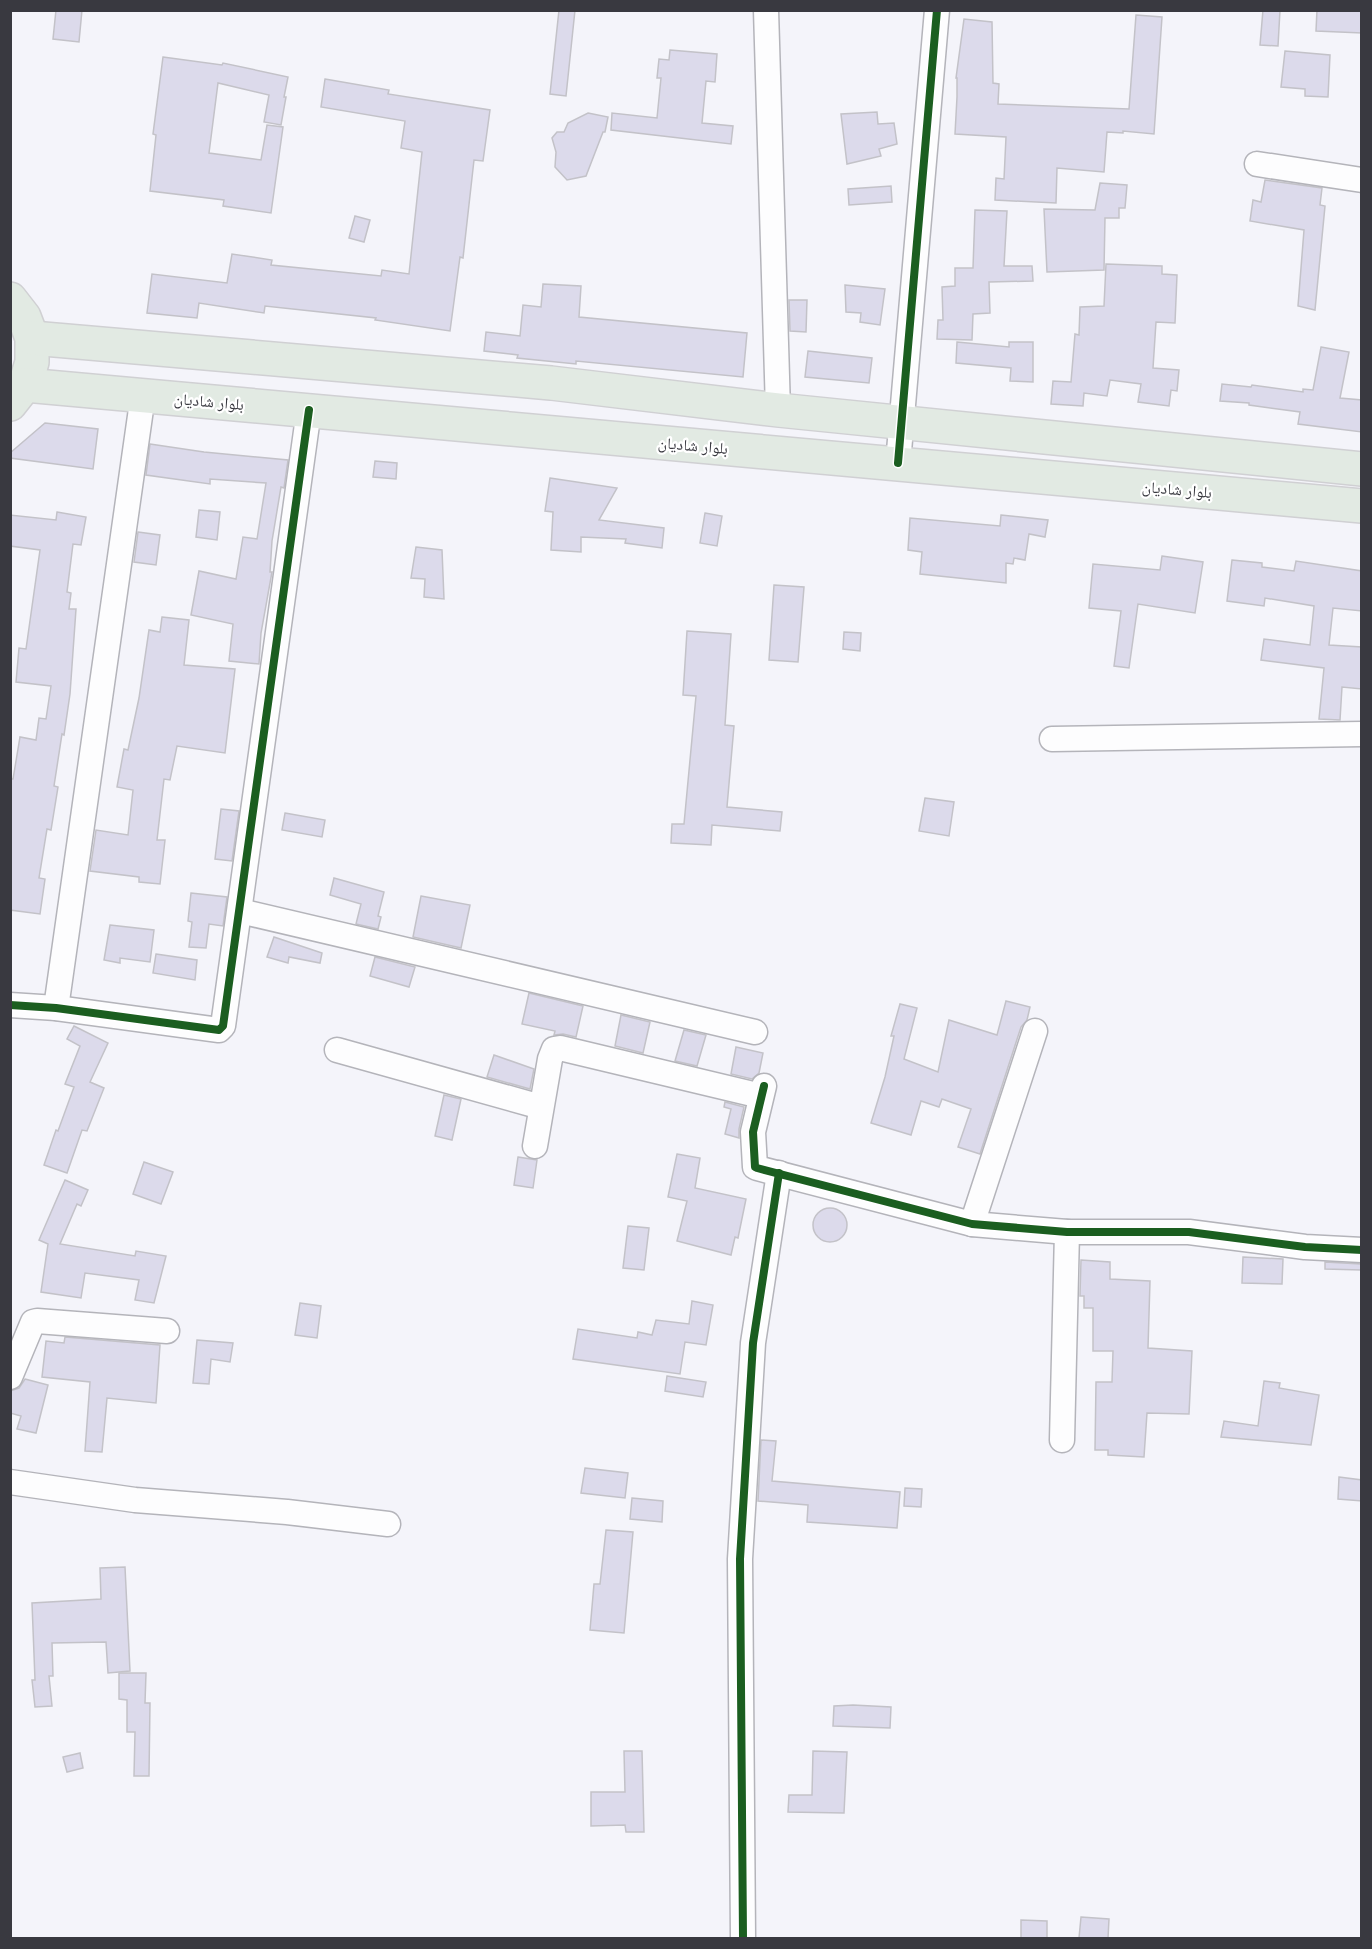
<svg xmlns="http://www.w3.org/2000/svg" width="1372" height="1949" viewBox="0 0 1372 1949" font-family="Quicksand,'Noto Naskh Arabic',sans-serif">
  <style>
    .building { fill: #dcdaeb; stroke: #c3c2c8; stroke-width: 1.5 }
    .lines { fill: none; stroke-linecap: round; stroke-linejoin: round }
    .minor-casing { stroke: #b4b4ba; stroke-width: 27 }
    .primary-casing { stroke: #d0d0d3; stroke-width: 36 }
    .minor { stroke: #fdfdfe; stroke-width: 24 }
    .primary { stroke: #e2eae3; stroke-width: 33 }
    .cycleway-casing { stroke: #fff; stroke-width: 11 }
    .cycleway { stroke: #1b5e20; stroke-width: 8 }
    .labels { text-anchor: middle; stroke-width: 4.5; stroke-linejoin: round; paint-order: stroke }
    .street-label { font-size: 16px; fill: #393940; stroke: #fff }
  </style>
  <rect width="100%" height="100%" fill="#f4f4fa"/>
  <g class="building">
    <path d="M56 10H82L79 42 53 39Z"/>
    <path d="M559 10H575L566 96 550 94Z"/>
    <path d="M1263 10H1280L1278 46 1260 45Z"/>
    <path d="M1317 10H1362V33L1316 31Z"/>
    <path d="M1136 15 1162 17 1154 134 1123 131V133L1107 132 1104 172 1057 168 1056 203 995 200 996 178 1004 179 1006 137 955 134 957 97V78H956L964 19 992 22 993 83 999 84 998 104 1129 109Z"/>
    <path d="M670 50 717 54 715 82 706 81 702 123 733 126 731 144 611 130 612 113 657 118 661 78H657L659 59 669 60Z"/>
    <path d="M1285 51 1330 55 1328 97 1305 96V89L1281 87Z"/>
    <path d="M163 57 222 65 223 63 288 77 284 97H286L281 125 264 122 269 95 218 83 209 153 261 160 267 125 283 127 271 213 223 206 224 200 150 191 156 135 153 134Z"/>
    <path d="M325 79 389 90 388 94 490 110 483 161 474 160 463 258 460 257 450 331 375 320 376 318 265 306 264 313 199 303 197 318 147 313 152 274 227 283 232 254 272 260 271 265 381 276 382 270 409 274 422 152 401 148 405 121 321 107Z"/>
    <path d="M877 112 878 124 894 123 897 144 879 149 881 156 847 164 841 114Z"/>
    <path d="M588 113 608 117 605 132H603L586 176 567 180 555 167 556 152 552 138 557 132H564L568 123Z"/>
    <path d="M1265 180 1322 188 1320 205 1325 206 1315 310 1298 306 1304 230 1250 221 1253 200 1261 202Z"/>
    <path d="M1100 183 1127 185 1125 208H1119V218H1105L1104 270 1047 272 1044 209 1095 210Z"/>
    <path d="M891 186 892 202 849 205 848 189Z"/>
    <path d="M975 210 1007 211 1004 266H1032L1033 281 989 282 990 313 973 314 972 340 937 339 938 320H943L942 287 955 286V268H973Z"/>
    <path d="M355 216 370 220 364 242 349 238Z"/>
    <path d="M1106 264 1162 266V274L1177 275 1175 323 1156 322 1153 368 1179 370 1177 391 1171 390 1169 406 1138 402 1141 384 1110 380 1107 396 1084 393 1083 406 1051 404 1053 381 1071 382 1075 334 1079 335 1080 307 1104 306Z"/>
    <path d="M543 284 581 286 579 317 747 333 743 377 576 361V364L517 358 518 355 484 351 486 332 520 336 523 305 541 307Z"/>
    <path d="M845 285 885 289 880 325 860 322 861 313 846 312Z"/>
    <path d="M789 300H807L806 332 790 331Z"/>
    <path d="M957 342 1009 347V342H1033V382L1010 381 1011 368 956 363Z"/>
    <path d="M1321 347 1349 352 1340 398 1362 400V432L1298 424 1300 412 1249 405V403L1220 401 1222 384 1251 387 1252 385 1303 392V389L1313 390Z"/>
    <path d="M808 351 872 358 869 383 805 377Z"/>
    <path d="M45 423 98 429 93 469 10 458V453Z"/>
    <path d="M150 444 204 452 288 460 284 488 281 487 272 541 270 572H272L261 633 259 664 229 661 233 624 191 615 199 571 236 579 243 537 257 539 266 483 210 479V484L146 475Z"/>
    <path d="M375 461 397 463 396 479 373 477Z"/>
    <path d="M550 478 617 488 599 520 664 528 662 548 625 543 626 539 581 537V552L551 550 553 512 545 511Z"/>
    <path d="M199 510 220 512 217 540 196 537Z"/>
    <path d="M57 512 86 517 81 545 73 544 67 592 71 593 69 609H76L70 694 64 735 62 734 54 786 58 787 51 830 47 829 39 878 45 879 40 914 10 910V779H13L20 737 36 740 39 718 46 719 51 686 16 682 19 648 26 649 40 550 10 546V515L56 520Z"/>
    <path d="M705 513 722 516 717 546 700 543Z"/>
    <path d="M1001 515 1048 520 1045 537 1029 534 1025 560 1014 558 1013 564 1006 563V583L920 574 922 552 908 550 910 518 1000 526Z"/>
    <path d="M138 532 160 535 156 565 134 562Z"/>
    <path d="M416 547 442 550 444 599 424 597 425 579 411 578Z"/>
    <path d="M1162 556 1203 562 1195 613 1138 604 1129 668 1114 666 1121 611 1089 608 1093 564 1160 570Z"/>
    <path d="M1232 560 1262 563V567L1294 571 1296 561 1362 571V611L1333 608 1329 645 1362 647V689L1342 687 1340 720 1319 719 1324 668 1261 660 1264 639 1310 645 1314 606 1265 598 1264 606 1227 601Z"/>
    <path d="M774 585 804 587 798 662 769 660Z"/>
    <path d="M162 617 189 620 184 665 235 669 225 753 177 746 170 780 164 779 157 840H165L160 884 139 882V877L90 871 96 830 128 835 133 790 117 787 124 749 128 750 139 698 149 630 160 632Z"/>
    <path d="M687 631 731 634 725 725 734 726 727 807 782 812 780 831 712 825 711 845 671 843 672 824H684L696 696 683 695Z"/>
    <path d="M844 632 861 633 860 651 843 649Z"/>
    <path d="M925 798 954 802 949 836 919 831Z"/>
    <path d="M221 809 239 811 232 861 215 859Z"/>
    <path d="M285 813 325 820 322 837 282 830Z"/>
    <path d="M334 878 384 892 378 916 381 917 378 929 356 924 361 904 330 895Z"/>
    <path d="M191 893 227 897 223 926 209 924 206 948 189 947 192 922 188 921Z"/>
    <path d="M421 896 470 905 461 948 413 937Z"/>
    <path d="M110 925 154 930 150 962 120 958V963L104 960Z"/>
    <path d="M274 937 322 953 320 963 289 957 288 963 267 957Z"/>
    <path d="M156 954 197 960 195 980 153 973Z"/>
    <path d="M375 957 415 967 409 987 370 976Z"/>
    <path d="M529 993 583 1006 576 1037 563 1034 554 1035 555 1031 522 1024Z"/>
    <path d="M1006 1001 1030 1007 1027 1020 1021 1027 980 1154 958 1147 971 1109 942 1099 939 1107 921 1101 911 1135 871 1123 885 1077 894 1036H891L900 1004 917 1008 904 1059 938 1072 949 1020 997 1035Z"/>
    <path d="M621 1015 650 1022 643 1053 615 1046Z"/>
    <path d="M74 1026 108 1043 90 1082 104 1088 87 1131 82 1130 67 1173 44 1165 56 1130 58 1131 74 1087 65 1084 80 1046 67 1039Z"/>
    <path d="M684 1030 706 1035 697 1066 675 1061Z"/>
    <path d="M736 1047 763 1053 759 1073 752 1079 731 1074Z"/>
    <path d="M494 1055 534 1069 530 1089 487 1077Z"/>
    <path d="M444 1095 461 1099 452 1140 435 1136Z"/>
    <path d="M725 1102 744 1107 739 1129V1138L725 1134 731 1109 724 1107Z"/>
    <path d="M677 1154 700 1158 695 1188 746 1199 738 1238 735 1237 731 1255 677 1241 687 1201 668 1197Z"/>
    <path d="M518 1157 537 1160 533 1188 514 1185Z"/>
    <path d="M144 1162 173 1172 161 1204 133 1194Z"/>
    <path d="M65 1180 88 1190 81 1206 77 1204 60 1244 135 1256 136 1251 166 1256 154 1303 135 1300 139 1280 85 1273 81 1298 41 1292 48 1244 39 1240Z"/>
    <circle cx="830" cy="1225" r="17"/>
    <path d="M628 1226 649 1228 644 1270 623 1268Z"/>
    <path d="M1243 1257 1283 1259 1282 1284 1242 1283Z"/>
    <path d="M1081 1260 1110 1262V1279L1150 1281 1148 1348 1192 1351 1189 1414 1147 1413 1144 1457 1108 1455V1450H1095L1096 1382H1112L1113 1351H1093V1308H1084V1296H1080Z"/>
    <path d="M1325 1262 1361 1264V1270L1325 1269Z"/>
    <path d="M692 1301 713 1305 706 1345 685 1342 680 1374 573 1359 578 1329 637 1338 638 1332 652 1335 656 1320 689 1324Z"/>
    <path d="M300 1303 321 1306 317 1338 295 1335Z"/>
    <path d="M65 1337 160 1345 156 1403 107 1398 102 1452 85 1451 90 1382 42 1377 46 1341 64 1343Z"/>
    <path d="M197 1340 233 1343 230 1362 211 1359 209 1384 193 1383Z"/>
    <path d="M667 1376 706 1382 703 1397 665 1391Z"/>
    <path d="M25 1379 48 1385 36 1433 17 1429 21 1416 10 1413V1391L19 1388Z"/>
    <path d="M1264 1381 1280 1383 1279 1388 1319 1395 1311 1445 1221 1437 1224 1421 1258 1426Z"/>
    <path d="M761 1440 776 1441 772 1481 900 1492 897 1528 807 1522 808 1505 758 1501Z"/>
    <path d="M585 1468 628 1473 625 1498 581 1493Z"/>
    <path d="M1339 1477 1362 1480V1501L1338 1499Z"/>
    <path d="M905 1488 922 1489 921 1507 904 1506Z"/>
    <path d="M632 1498 663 1501 662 1522 630 1519Z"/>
    <path d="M606 1530 633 1532 624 1633 590 1630 594 1584H600Z"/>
    <path d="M125 1567 130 1671 108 1673 106 1642 52 1643 53 1676H49L52 1706 35 1707 32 1680H35L32 1603 101 1599 100 1568Z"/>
    <path d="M119 1673H146L145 1703H150L149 1776H134L135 1732H127V1700L119 1699Z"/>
    <path d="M853 1705 891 1707 890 1728 833 1726 834 1706Z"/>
    <path d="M624 1751H642L644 1832H626L625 1825 591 1826V1792H625Z"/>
    <path d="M813 1751 847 1752 844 1813 788 1812 789 1795H812Z"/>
    <path d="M80 1753 83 1768 67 1772 63 1757Z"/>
    <path d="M1081 1917 1109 1919 1108 1938H1079Z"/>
    <path d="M1021 1920 1047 1921V1938H1021Z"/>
  </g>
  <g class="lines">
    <g class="minor-casing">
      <g id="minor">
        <path d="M766 10 778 410"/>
        <path d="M1257 164 1362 180"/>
        <path d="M898 463 937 10"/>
        <path d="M1052 739 1362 734"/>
        <path d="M240 911 755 1032"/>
        <path d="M10 1005 56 1008 219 1030 223 1026 309 410"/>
        <path d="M56 1008 143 395"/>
        <path d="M337 1050 541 1107"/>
        <path d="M764 1086 753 1132 755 1167 757 1168 972 1224 1067 1232H1189L1305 1247 1362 1250"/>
        <path d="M535 1146 550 1059 554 1049 560 1048 761 1096"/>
        <path d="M972 1224 1035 1031"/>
        <path d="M10 1377 33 1322 37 1321 167 1331"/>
        <path d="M1062 1440 1067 1232"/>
        <path d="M10 1482 135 1500 287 1512 388 1524"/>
        <path d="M743 1938 740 1559 753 1343 779 1173"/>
      </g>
    </g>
    <g class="primary-casing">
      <g id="primary">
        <path d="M10 299 24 317 32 338V362L25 385 10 404"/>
        <path d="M32 338 551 383 778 410 1362 469"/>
        <path d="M25 385 1362 506"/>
      </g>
    </g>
    <use href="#minor" class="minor"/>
    <use href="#primary" class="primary"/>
    <g class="cycleway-casing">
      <g id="cycleway">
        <path d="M898 463 937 10"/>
        <path d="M10 1005 56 1008 219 1030 223 1026 309 410"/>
        <path d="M764 1086 753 1132 755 1167 757 1168 972 1224 1067 1232H1189L1305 1247 1362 1250"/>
        <path d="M743 1938 740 1559 753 1343 779 1173"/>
      </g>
    </g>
    <use href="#cycleway" class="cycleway"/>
  </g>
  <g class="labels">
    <g class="street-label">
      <text transform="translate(209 401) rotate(5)" y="6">بلوار شادیان</text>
      <text transform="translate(693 445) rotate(5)" y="6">بلوار شادیان</text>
      <text transform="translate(1177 489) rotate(5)" y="6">بلوار شادیان</text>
    </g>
  </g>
  <rect width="1372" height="1949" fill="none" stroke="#393940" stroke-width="24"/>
</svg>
